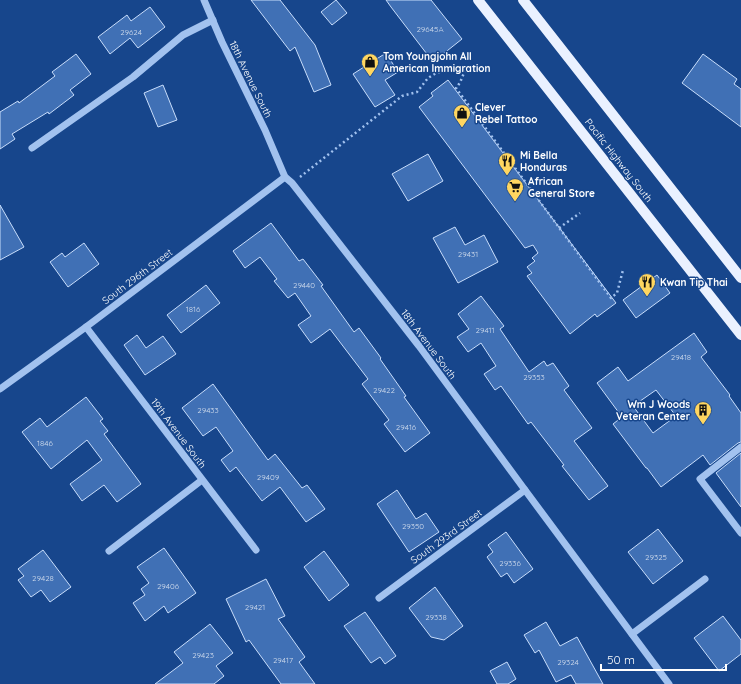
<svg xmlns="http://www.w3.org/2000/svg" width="741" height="684" viewBox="0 0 741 684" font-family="Quicksand,sans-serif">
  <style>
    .building { fill: #4070b5; stroke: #c8ddfb; fill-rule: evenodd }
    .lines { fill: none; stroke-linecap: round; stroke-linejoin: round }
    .path { stroke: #a2c2ef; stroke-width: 2.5; stroke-dasharray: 2 3; stroke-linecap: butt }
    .minor { stroke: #a2c2ef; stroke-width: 7 }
    .major { stroke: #eaf1ff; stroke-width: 10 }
    .labels { text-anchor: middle; stroke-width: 3; stroke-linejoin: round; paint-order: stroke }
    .number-label { font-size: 8px; fill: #cfdbec }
    .poi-label { font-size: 10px; font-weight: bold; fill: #fff; stroke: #17468c; text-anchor: start }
    .street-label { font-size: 10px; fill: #fff; stroke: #17468c }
  </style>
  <rect width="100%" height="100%" fill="#17468c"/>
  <g class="building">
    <path d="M251 0H280L315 45 331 85 314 92 295 47 290 51Z"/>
    <path d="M336 0 347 13 332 25 321 12Z"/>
    <path d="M386 0H431L462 39 433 62 391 7Z"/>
    <path d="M150 7 165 27 138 48 130 38 110 54 98 37 127 15 131 21Z"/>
    <path d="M386 53 398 72 385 80 395 95 375 107 353 74Z"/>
    <path d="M76 54 91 74 70 90 74 95 49 114 48 112 12 134 15 139 0 149V112L18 101 19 103 55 76 52 72Z"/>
    <path d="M703 54 737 79 734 84 741 89V127L682 83Z"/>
    <path d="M448 80 616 303 597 317 595 314 570 334 527 276 532 273 527 267 535 261 532 258 538 253 533 245 525 248 419 107 433 96 431 93Z"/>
    <path d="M163 85 177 120 158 127 144 93Z"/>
    <path d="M428 154 443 181 408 201 392 174Z"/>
    <path d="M0 205 24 247 0 260Z"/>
    <path d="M271 223 299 261 303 259 323 285 321 286 354 332 359 328 381 358 380 359 406 396 404 397 430 433 405 452 384 424 389 420 362 384 368 379 330 329 311 343 298 325 311 316 295 293 288 298 274 281 277 279 260 257 245 268 233 251Z"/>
    <path d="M455 227 465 245 484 235 498 262 458 283 433 238Z"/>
    <path d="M84 243 99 264 68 287 50 262 62 253 65 257Z"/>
    <path d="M657 275 670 293 636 318 623 300Z"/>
    <path d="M206 285 220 303 181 333 167 315Z"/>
    <path d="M481 296 504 326 500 329 529 372 544 361 547 366 553 363 569 386 564 390 592 428 574 441 608 486 589 500 562 466 564 465 531 422 528 424 501 386 495 390 484 374 496 366 481 343 468 352 457 337 469 329 458 314Z"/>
    <path d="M694 333 707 352 701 357 730 395 729 396 741 413V442L738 443 710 465 703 455 661 487 647 468H646L613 424 622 417 597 383 618 367 628 381ZM656 390 676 416 653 433 633 406Z"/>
    <path d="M137 335 146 348 163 336 176 354 145 375 124 345Z"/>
    <path d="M213 384 268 460 275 454 302 488 307 485 325 509 306 522 280 487 262 501 236 467 230 472 221 460 233 451 216 427 203 436 182 408Z"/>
    <path d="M86 397 103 419 100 421 108 431 104 434 141 484 117 502 104 485 82 501 70 484 102 460 87 440 51 469 22 432 40 418 47 427Z"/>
    <path d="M741 453V507L716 473Z"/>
    <path d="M397 490 416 519 426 513 439 532 409 552 377 504Z"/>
    <path d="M658 529 683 561 653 584 628 552Z"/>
    <path d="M506 532 533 569 514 583 507 573 501 577 487 557 493 552 488 545Z"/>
    <path d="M164 548 196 593 168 613 164 606 145 621 133 603 145 595 141 589 149 583 137 567Z"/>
    <path d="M43 550 71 587 50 602 41 590 31 597 18 580 24 576 18 569Z"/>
    <path d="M324 551 349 585 329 601 304 567Z"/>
    <path d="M266 579 285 616 278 619 305 657 299 662 315 684H281L249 640 246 642 226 599Z"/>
    <path d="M435 587 463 626 444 640 431 637 409 608Z"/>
    <path d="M365 612 396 656 385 664 380 657 371 663 344 626Z"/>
    <path d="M723 616 741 640V654L719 671 694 638Z"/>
    <path d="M546 622 560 646 577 637 603 684H576L571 675 556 682 539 650 535 653 524 635Z"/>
    <path d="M210 624 233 653 216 666 224 676 214 684H155L183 663 174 652Z"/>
    <path d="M507 662 516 679 508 684H497L490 671Z"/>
  </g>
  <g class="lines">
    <g class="path">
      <path d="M300 177 402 96 417 92 428 78 436 73 460 67 466 69C462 76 461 83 456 88L611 298 617 293 623 270"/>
      <path d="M559 228 580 213"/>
    </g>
    <g class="minor">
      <path d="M204 0 222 42 265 130 285 177 292 183 419 346 525 490 669 684"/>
      <path d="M32 148 133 77 183 35 213 20"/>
      <path d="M86 327 256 550"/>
      <path d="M0 389 86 327 285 177"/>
      <path d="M741 447 700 479 741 533"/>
      <path d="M109 551 202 480"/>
      <path d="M379 598 525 490"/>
      <path d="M632 634 705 579"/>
    </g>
    <g class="major">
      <path d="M478 0 741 335"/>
      <path d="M523 0 741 278"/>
    </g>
  </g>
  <defs>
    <g id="shop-pin" transform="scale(0.9)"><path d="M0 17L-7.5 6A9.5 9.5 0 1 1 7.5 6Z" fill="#ffd660" stroke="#17468c"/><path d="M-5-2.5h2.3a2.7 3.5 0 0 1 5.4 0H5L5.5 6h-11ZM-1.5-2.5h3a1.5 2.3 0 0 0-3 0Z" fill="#111"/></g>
    <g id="restaurant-pin" transform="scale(0.9)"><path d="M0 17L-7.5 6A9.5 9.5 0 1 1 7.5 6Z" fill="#ffd660" stroke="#17468c"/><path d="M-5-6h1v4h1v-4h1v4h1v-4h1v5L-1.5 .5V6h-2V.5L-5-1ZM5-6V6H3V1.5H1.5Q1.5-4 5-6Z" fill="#111"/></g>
    <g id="supermarket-pin" transform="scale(0.9)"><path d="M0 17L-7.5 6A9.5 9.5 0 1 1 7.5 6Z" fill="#ffd660" stroke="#17468c"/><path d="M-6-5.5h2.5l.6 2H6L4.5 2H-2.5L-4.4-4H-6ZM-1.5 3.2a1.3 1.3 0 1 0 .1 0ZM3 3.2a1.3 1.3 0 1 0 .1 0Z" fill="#111"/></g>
    <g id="building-pin" transform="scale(0.9)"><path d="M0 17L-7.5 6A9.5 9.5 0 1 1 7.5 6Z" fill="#ffd660" stroke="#17468c"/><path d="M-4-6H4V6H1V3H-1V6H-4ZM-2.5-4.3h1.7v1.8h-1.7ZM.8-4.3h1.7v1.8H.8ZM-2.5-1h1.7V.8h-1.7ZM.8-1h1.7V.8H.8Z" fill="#111"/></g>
  </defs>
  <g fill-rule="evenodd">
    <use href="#shop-pin" x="370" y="62"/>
    <use href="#shop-pin" x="462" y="113"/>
    <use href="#restaurant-pin" x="507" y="161"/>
    <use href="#supermarket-pin" x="515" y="187"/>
    <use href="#restaurant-pin" x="647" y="282"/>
    <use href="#building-pin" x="703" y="410"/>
  </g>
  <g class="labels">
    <g class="number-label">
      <text x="430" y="32">29645A</text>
      <text x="131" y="35">29624</text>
      <text x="468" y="257">29431</text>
      <text x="304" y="288">29440</text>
      <text x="193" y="312">1816</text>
      <text x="485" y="333">29411</text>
      <text x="681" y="360">29418</text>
      <text x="534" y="380">29353</text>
      <text x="384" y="393">29422</text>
      <text x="208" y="413">29433</text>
      <text x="406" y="430">29416</text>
      <text x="45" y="446">1846</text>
      <text x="268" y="480">29409</text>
      <text x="413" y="529">29350</text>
      <text x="656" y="560">29325</text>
      <text x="510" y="566">29336</text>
      <text x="43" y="581">29428</text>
      <text x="168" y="589">29406</text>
      <text x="255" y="610">29421</text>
      <text x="436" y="620">29338</text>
      <text x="203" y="658">29423</text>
      <text x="283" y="663">29417</text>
      <text x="568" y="665">29324</text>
    </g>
    <g class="poi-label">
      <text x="383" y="60">Tom Youngjohn All<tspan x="383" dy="12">American Immigration</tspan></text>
      <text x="475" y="111">Clever<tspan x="475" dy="12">Rebel Tattoo</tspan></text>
      <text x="520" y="159">Mi Bella<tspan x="520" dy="12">Honduras</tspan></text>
      <text x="528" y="185">African<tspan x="528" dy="12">General Store</tspan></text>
      <text x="660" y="286">Kwan Tip Thai</text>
      <text x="690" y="408" text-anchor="end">Wm J Woods<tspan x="690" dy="12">Veteran Center</tspan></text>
    </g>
    <g class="street-label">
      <text transform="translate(251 79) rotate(64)" y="4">18th Avenue South</text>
      <text transform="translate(619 160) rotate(52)" y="4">Pacific Highway South</text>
      <text transform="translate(137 276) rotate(-37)" y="4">South 296th Street</text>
      <text transform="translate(429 344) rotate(53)" y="4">18th Avenue South</text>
      <text transform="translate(179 433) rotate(53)" y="4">19th Avenue South</text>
      <text transform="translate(446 536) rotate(-36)" y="4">South 293rd Street</text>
    </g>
  </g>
  <path d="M601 664v6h125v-6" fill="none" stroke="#ffffff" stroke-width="2"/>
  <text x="607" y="664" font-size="12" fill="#ffffff" stroke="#17468c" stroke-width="3" paint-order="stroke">50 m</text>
</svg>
